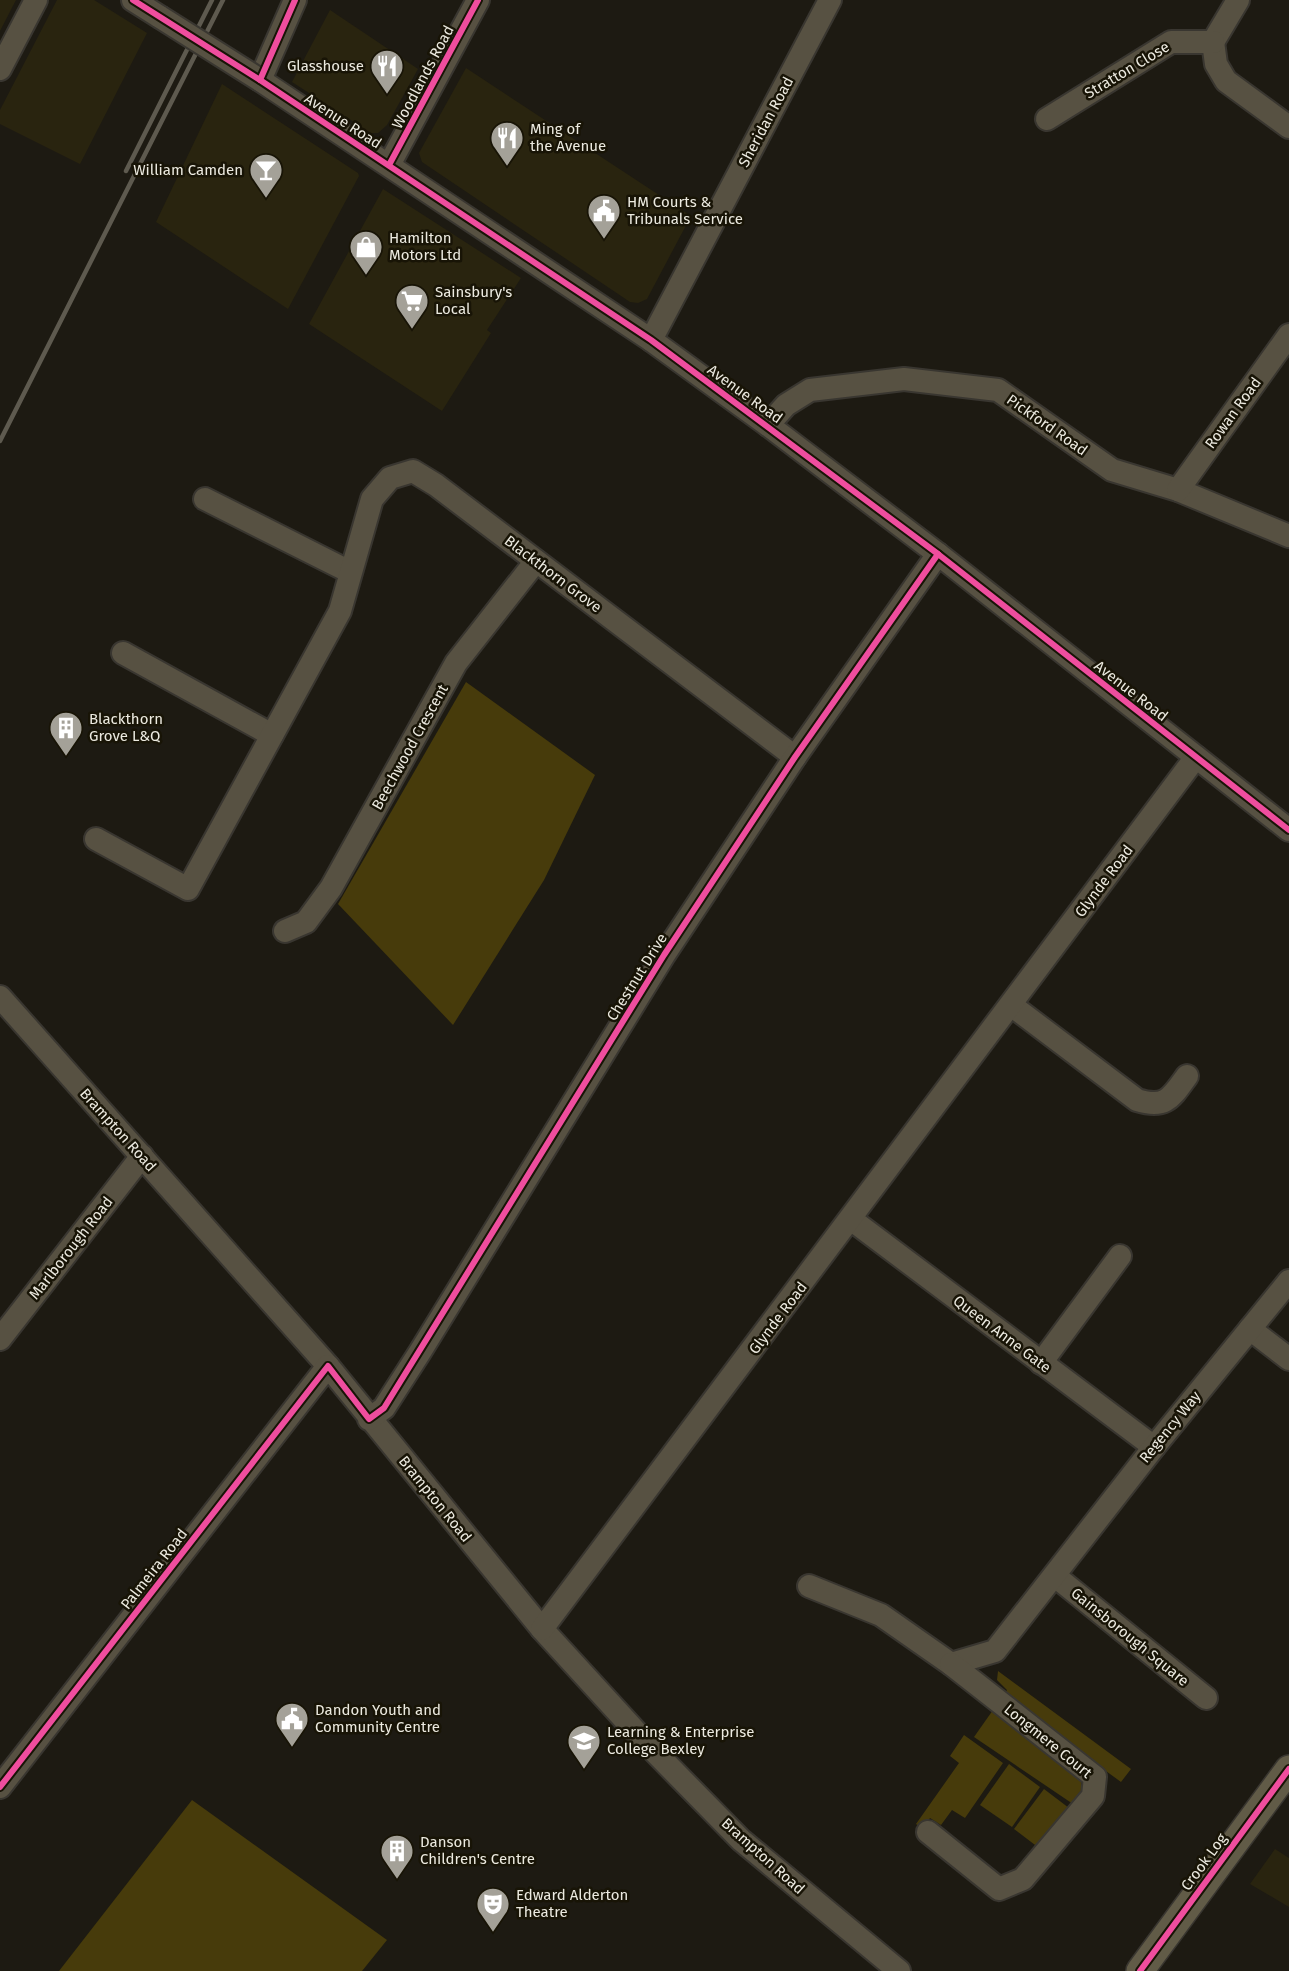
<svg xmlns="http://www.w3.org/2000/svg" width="1289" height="1971" viewBox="0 0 1289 1971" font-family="'Fira Sans',sans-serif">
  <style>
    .built { fill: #29240f }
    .green { fill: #473b0b }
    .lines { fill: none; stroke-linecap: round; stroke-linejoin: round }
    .minor-casing { stroke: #393630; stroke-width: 26 }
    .major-casing { stroke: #393630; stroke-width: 30 }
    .minor { stroke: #575142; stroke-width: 22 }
    .major { stroke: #615b47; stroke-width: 27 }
    .rail { stroke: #5e5a4f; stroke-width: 4.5 }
    .minor-bridge-casing { stroke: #393630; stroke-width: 26; stroke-linecap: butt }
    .minor-bridge { stroke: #575142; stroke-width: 22 }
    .cycleway-casing { stroke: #181406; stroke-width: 10 }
    .cycleway { stroke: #ef4d9e; stroke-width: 6 }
    .labels { text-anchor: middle; stroke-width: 5; stroke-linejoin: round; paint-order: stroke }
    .poi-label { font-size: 15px; fill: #eceae0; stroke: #181406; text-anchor: start }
    .street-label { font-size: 15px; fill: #eceae0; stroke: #181406 }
  </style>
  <rect width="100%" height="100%" fill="#1d1a12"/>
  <g class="built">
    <path d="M0 0H16L0 31Z"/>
    <path d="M57 0H94L147 33 80 164 0 124V110Z"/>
    <path d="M330 10 418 69 387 125 378 133H371L292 82Z"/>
    <path d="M466 68 691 216 647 299 638 303 630 302 422 162 419 153Z"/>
    <path d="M222 84 358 173 359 176 288 309 156 222Z"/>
    <path d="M383 189 521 278 487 330 491 333 442 411 309 324Z"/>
    <path d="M1275 1849 1289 1858V1907L1250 1884Z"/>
  </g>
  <g class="green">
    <path d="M466 682 595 775 544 880 453 1025 338 904Z"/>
    <path d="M998 1671 1131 1769 1121 1782 1003 1696 1007 1690 997 1680Z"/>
    <path d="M993 1710 1081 1778 1082 1794 1073 1804 974 1737Z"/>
    <path d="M964 1735 1003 1763 965 1818 952 1810 941 1825 930 1818 923 1829 916 1824 959 1763 950 1756Z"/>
    <path d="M1009 1764 1040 1787 1012 1827 980 1805Z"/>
    <path d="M1044 1789 1069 1808 1039 1848 1014 1829Z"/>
    <path d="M192 1800 387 1940 362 1971H59Z"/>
  </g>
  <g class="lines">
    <g class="minor-casing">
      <g id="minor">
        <path d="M133 0 160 17"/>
        <path d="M295 0 260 80 651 340 768 425 938 554 1289 830"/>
        <path d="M1213 42 1216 64 1226 81 1289 127"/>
        <path d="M1213 42 1238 0"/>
        <path d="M0 69 36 0"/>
        <path d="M1047 119 1171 42H1213"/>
        <path d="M389 165 478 0"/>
        <path d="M651 340 830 0"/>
        <path d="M768 425 786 405 810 390 904 379 998 390 1112 470 1178 490 1289 536"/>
        <path d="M1178 490 1289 335"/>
        <path d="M205 499 350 572"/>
        <path d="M123 653 272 735"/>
        <path d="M96 839 188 889 340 611 372 499 390 478 413 471 436 485 795 757"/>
        <path d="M285 931 306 922 331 888 456 663 536 561"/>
        <path d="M0 997 328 1366 542 1629 648 1745 741 1840 899 1971"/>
        <path d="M1011 1005 1137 1100C1166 1109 1171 1098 1187 1076"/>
        <path d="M852 1220 1154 1447"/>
        <path d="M1250 1329 1289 1359"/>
        <path d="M0 1339 142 1156"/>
        <path d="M1041 1363 1120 1256"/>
        <path d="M369 1419 384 1408 420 1352 664 955 795 757 938 554"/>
        <path d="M1055 1576 1206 1698"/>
        <path d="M809 1586 881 1615 951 1664 995 1651 1154 1447 1289 1281"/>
        <path d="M542 1629 1196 757"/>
        <path d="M0 1787 328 1366"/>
        <path d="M928 1832 999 1889 1023 1879 1093 1796 1095 1777 951 1664"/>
      </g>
    </g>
    <g class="major-casing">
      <path id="major" d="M1140 1971 1289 1769"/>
    </g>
    <use href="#minor" class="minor"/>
    <use href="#major" class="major"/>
    <g class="rail">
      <path d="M126 171 212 0"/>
      <path d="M0 441 223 0"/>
    </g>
    <g class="minor-bridge-casing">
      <path id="minor-bridge" d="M160 17 260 80"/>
    </g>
    <use href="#minor-bridge" class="minor-bridge"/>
    <g class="cycleway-casing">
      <g id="cycleway">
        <path d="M133 0 260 80 651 340 938 554 1289 830"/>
        <path d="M260 80 295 0"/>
        <path d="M389 165 478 0"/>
        <path d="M0 1787 328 1366 369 1419 384 1408 664 955 795 757 938 554"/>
        <path d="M1140 1971 1289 1769"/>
      </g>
    </g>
    <use href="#cycleway" class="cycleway"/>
  </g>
  <defs>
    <g id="restaurant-pin" transform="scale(1.725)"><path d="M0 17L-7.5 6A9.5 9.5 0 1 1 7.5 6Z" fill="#a4a198" stroke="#181406"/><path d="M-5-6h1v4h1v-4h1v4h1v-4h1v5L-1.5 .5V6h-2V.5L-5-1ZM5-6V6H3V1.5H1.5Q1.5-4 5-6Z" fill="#fff"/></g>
    <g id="bar-pin" transform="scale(1.725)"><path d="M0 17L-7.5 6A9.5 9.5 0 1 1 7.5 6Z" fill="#a4a198" stroke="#181406"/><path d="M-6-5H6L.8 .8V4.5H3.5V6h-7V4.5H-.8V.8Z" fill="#fff"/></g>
    <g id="civic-pin" transform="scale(1.725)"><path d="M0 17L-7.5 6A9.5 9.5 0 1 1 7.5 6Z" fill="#a4a198" stroke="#181406"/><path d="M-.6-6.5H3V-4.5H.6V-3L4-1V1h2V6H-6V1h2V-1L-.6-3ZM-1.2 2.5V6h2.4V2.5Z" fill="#fff"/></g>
    <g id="shop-pin" transform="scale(1.725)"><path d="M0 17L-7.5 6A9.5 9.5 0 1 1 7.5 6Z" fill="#a4a198" stroke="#181406"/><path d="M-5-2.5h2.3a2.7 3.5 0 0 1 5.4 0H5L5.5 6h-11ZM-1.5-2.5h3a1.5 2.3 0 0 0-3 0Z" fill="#fff"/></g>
    <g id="supermarket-pin" transform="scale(1.725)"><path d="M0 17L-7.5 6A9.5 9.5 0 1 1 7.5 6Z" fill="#a4a198" stroke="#181406"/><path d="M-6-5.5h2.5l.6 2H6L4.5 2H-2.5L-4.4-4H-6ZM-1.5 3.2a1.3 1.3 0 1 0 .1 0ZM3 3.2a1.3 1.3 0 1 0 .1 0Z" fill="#fff"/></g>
    <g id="building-pin" transform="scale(1.725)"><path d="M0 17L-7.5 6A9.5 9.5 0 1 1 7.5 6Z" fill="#a4a198" stroke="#181406"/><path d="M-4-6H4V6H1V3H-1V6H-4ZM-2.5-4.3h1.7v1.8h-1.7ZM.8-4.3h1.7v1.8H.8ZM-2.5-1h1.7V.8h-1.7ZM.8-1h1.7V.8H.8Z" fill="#fff"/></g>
    <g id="school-pin" transform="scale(1.725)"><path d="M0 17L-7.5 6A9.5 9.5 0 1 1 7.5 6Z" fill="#a4a198" stroke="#181406"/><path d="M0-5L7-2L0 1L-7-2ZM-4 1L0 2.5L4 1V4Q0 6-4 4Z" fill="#fff"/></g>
    <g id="theatre-pin" transform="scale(1.725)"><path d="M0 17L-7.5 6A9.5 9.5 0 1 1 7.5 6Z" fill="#a4a198" stroke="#181406"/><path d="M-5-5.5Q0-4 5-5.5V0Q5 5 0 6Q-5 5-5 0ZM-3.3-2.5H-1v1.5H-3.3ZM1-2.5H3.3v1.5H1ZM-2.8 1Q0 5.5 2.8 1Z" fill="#fff"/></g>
  </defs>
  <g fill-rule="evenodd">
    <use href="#restaurant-pin" x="387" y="66"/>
    <use href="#restaurant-pin" x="507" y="138"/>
    <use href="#bar-pin" x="266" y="170"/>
    <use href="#civic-pin" x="604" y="211"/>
    <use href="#shop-pin" x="366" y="247"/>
    <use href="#supermarket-pin" x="412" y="301"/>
    <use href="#building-pin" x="66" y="728"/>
    <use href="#civic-pin" x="292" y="1719"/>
    <use href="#school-pin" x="584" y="1741"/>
    <use href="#building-pin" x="397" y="1851"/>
    <use href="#theatre-pin" x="493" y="1904"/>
  </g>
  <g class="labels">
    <g class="poi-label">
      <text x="364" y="71" text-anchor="end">Glasshouse</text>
      <text x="530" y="134">Ming of<tspan x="530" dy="17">the Avenue</tspan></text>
      <text x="243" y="175" text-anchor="end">William Camden</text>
      <text x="627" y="207">HM Courts &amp;<tspan x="627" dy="17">Tribunals Service</tspan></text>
      <text x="389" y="243">Hamilton<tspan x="389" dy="17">Motors Ltd</tspan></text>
      <text x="435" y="297">Sainsbury's<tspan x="435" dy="17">Local</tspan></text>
      <text x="89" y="724">Blackthorn<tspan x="89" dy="17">Grove L&amp;Q</tspan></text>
      <text x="315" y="1715">Dandon Youth and<tspan x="315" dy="17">Community Centre</tspan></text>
      <text x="607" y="1737">Learning &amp; Enterprise<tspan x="607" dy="17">College Bexley</tspan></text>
      <text x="420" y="1847">Danson<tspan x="420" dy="17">Children's Centre</tspan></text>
      <text x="516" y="1900">Edward Alderton<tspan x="516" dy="17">Theatre</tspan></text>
    </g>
    <g class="street-label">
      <text transform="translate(1127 70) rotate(-31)" y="5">Stratton Close</text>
      <text transform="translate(423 77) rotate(-62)" y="5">Woodlands Road</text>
      <text transform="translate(343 121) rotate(33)" y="5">Avenue Road</text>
      <text transform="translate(766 122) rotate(-62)" y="5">Sheridan Road</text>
      <text transform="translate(745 394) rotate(36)" y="5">Avenue Road</text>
      <text transform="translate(1233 413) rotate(-54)" y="5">Rowan Road</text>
      <text transform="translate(1047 425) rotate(35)" y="5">Pickford Road</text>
      <text transform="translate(553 574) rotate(37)" y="5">Blackthorn Grove</text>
      <text transform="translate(1131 691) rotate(38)" y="5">Avenue Road</text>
      <text transform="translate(410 747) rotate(-61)" y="5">Beechwood Crescent</text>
      <text transform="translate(1104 881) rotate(-53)" y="5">Glynde Road</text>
      <text transform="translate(637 977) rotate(-58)" y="5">Chestnut Drive</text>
      <text transform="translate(118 1130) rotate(48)" y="5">Brampton Road</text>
      <text transform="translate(71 1248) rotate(-52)" y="5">Marlborough Road</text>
      <text transform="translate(778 1318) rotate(-53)" y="5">Glynde Road</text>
      <text transform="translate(1002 1334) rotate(37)" y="5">Queen Anne Gate</text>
      <text transform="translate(1170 1427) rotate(-51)" y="5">Regency Way</text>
      <text transform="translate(435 1499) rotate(51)" y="5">Brampton Road</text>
      <text transform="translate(154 1569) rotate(-52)" y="5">Palmeira Road</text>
      <text transform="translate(1130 1637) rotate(39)" y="5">Gainsborough Square</text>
      <text transform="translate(1048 1741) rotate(39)" y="5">Longmere Court</text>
      <text transform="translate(763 1856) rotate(42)" y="5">Brampton Road</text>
      <text transform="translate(1204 1862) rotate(-54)" y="5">Crook Log</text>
    </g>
  </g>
</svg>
